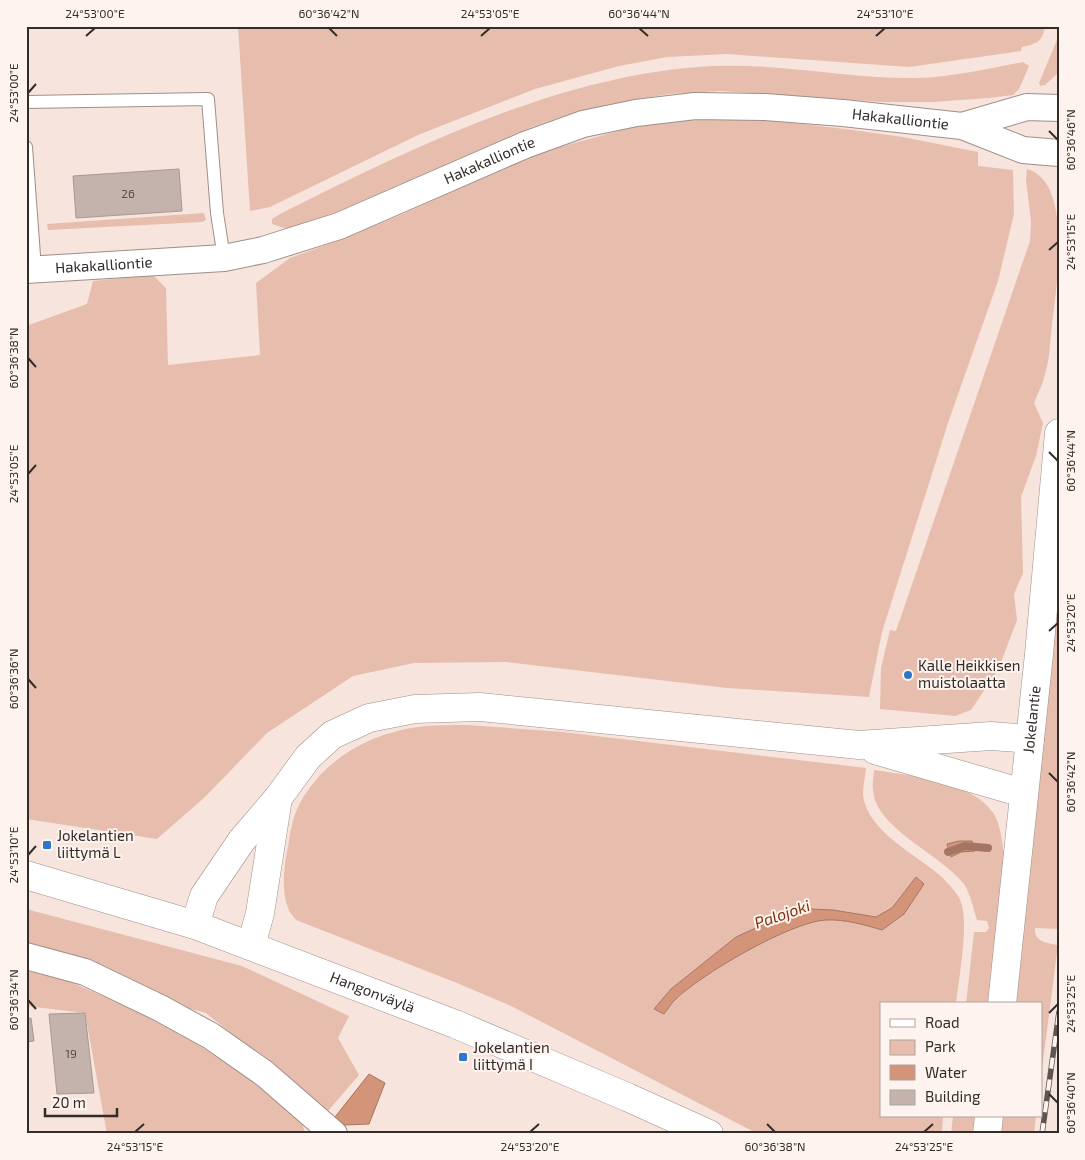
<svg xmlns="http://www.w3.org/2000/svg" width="1085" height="1160" viewBox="0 0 1085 1160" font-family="'Exo 2',sans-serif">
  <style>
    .green { fill: #e7bead; fill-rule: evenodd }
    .water { fill: #d4947a; stroke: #a47562 }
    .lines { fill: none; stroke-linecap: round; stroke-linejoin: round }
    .stream { stroke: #a47562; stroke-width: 8 }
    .building { fill: #c4b3ac; stroke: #a99891 }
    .lane-casing { stroke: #9f8e88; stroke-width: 14 }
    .street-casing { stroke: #9f8e88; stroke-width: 28 }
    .secondary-casing { stroke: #9f8e88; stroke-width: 29 }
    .highway-casing { stroke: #9f8e88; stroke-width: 29 }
    .lane { stroke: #fff; stroke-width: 12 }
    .street { stroke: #fff; stroke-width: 26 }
    .secondary { stroke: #fff; stroke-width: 28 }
    .highway { stroke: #fff; stroke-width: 28 }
    .rail-casing { stroke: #5e5551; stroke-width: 5.5 }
    .rail { stroke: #fef3ef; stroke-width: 4; stroke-dasharray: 11; stroke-linecap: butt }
    .ticks { fill: none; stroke: #332d2a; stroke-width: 2 }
    .poi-dot { fill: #2e77c8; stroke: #fef3ef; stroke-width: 2 }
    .labels { text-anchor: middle; stroke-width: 4; stroke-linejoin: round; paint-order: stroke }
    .number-label { font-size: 12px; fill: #574e4a }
    .street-label { font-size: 15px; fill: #332d2a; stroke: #fef3ef }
    .poi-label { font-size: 15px; fill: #332d2a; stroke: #fef3ef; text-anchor: start }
    .water-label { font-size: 16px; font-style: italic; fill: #80340d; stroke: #fef3ef }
    .neatline { fill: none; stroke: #332d2a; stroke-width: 2 }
    .ticks-label { font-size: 12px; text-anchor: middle; fill: #332d2a }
  </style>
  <rect width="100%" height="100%" fill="#f7e4dd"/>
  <g class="green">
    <path d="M238 26H1045C1043 42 1036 44 1022 47L1021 51 909 67 727 54 667 57 619 66 535 89 418 135 270 207 250 211Z"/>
    <path d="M1059 35V72L1045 85 1040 86 1039 83Z"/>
    <path d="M1023 62 1029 66 1019 89 1013 95 989 98 933 102H883L721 91 669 94 621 102 575 112 532 127 336 212 287 229 272 224V219L280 214C408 150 553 78 698 67 769 61 840 78 911 78 949 78 986 69 1023 62Z"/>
    <path d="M726 119 785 122 845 129 903 137 978 152V166L1013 170 1014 214 998 281 949 420 882 632 869 697 727 688 506 662 414 663 353 676 267 733 205 797 157 839 26 819V326L87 304 93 281 153 275 166 288 168 365 260 355 256 283 290 258 337 241 398 216 520 161 560 147 629 128 690 120Z"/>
    <path d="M1027 169C1074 181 1056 290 1052 325 1050 341 1050 359 1045 374 1043 384 1038 393 1034 403L1043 423 1036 456 1021 497 1023 573 1014 594 1017 620 998 670 971 710 955 716 880 709 881 668 890 630 896 631 1030 241 1031 222 1026 180Z"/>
    <path d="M204 213 206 220 202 222 48 230 47 224Z"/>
    <path d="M1059 589V929L1035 928C1034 942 1047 943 1058 945L1041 1077V1004H1016Z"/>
    <path d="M468 725 563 732 866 768C865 777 863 787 863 795 867 832 918 855 943 878 949 885 958 893 961 902 969 924 959 978 956 1004H881V1116H943L942 1134H758L511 1006 457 983 296 920C293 916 289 912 288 908 281 890 284 865 288 847 290 832 293 816 300 803 325 757 374 731 426 726 440 725 454 725 468 725ZM916 877 920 881 904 914 882 930C865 925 845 919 826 920 791 921 697 976 674 1002 670 1006 667 1010 665 1014L654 1010 671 989 736 937 782 916 810 909 833 910 876 917 892 908Z"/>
    <path d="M874 770C912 776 971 780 994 814 1001 826 1002 842 1004 855L991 1004H966L974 932H986L989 928 987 921 977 920C973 908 971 895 964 884 941 854 874 828 873 789 872 783 874 776 874 770Z"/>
    <path d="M26 909 242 966 349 1016 338 1038 359 1075 328 1111 206 1013 26 965Z"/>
    <path d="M26 971 66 980 164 1023 261 1085 303 1125 305 1134H107L85 1013 26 1006Z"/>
    <path d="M953 1116H978L976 1134H951Z"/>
    <path d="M1003 1116H1036L1034 1134H1001Z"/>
  </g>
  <g class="water">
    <path d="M959 841H972L975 851 961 852 951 857 947 844Z"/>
    <path d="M916 877 924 884 904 914 882 930C865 925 845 919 826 920 792 921 697 976 673 1002 670 1006 667 1010 664 1014L654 1009 671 989 736 937 782 916 810 909 833 910 876 917 892 908Z"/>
    <path d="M369 1074 385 1083 369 1124 345 1125 335 1117Z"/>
  </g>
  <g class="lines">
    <path class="stream" d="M948 852 965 846 988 848"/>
  </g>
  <g class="building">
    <path d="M179 169 182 211 76 218 73 176Z"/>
    <path d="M85 1013 94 1093 57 1094 49 1014Z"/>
    <path d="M31 1018 34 1041 26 1042V1019Z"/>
  </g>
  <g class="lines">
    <g class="lane-casing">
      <g id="lane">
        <path d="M26 102 208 99 217 213 224 258"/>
        <path d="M26 147 35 269"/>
      </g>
    </g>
    <g class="street-casing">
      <g id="street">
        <path d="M962 126 1027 107 1059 108"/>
        <path id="s1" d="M26 270 224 258 263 250 339 226 525 145 583 124 636 113 695 106 765 107 843 113 962 126 1023 150 1059 153"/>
        <path d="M26 956 85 972 160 1008 211 1036 265 1074 334 1134"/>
      </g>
    </g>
    <g class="secondary-casing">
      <g id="secondary">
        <path id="s2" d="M1002 1004 1039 654 1059 433"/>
        <path d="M987 1134 989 1116"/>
      </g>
    </g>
    <g class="highway-casing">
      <g id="highway">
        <path d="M875 750 1009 789 1024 791"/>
        <path id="s3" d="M26 875 195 925 455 1024 627 1097 709 1134"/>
        <path d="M195 925 204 896 242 840 278 798 308 757 332 735 369 718 415 709 480 707 859 745 991 736 1030 739"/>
        <path d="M251 946 260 913 278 798"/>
      </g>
    </g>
    <use href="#lane" class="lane"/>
    <use href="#street" class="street"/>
    <use href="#secondary" class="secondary"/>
    <use href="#highway" class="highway"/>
    <g class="rail-casing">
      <path id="rail" d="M1042 1134 1059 1012"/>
    </g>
    <use href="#rail" class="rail"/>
  </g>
  <path class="ticks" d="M329 28 337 36M639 28 648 36M86 36 95 28M481 36 490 28M876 36 885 28M28 93 36 84M1049 131 1058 140M1049 250 1058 242M28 358 36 367M1049 452 1058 461M28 474 36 465M1049 631 1058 623M28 679 36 688M1049 773 1058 782M28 855 36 846M28 1000 36 1009M1049 1013 1058 1004M1049 1094 1058 1103M767 1124 775 1132M135 1132 144 1124M530 1132 539 1124M924 1132 933 1124"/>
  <g class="poi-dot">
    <circle cx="908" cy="675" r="5"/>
    <rect x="42" y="840" width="10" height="10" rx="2.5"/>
    <rect x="458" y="1052" width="10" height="10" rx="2.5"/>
  </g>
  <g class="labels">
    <g class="number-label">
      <text x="128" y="198">26</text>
      <text x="71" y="1058">19</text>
    </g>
    <g class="street-label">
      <text dy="5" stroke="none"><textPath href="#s1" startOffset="902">Hakakalliontie</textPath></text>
      <text dy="5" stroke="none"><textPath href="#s1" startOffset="482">Hakakalliontie</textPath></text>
      <text dy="5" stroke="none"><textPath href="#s1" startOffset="78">Hakakalliontie</textPath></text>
      <text dy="5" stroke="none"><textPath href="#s2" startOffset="286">Jokelantie</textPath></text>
      <text dy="5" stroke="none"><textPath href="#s3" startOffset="366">Hangonväylä</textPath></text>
    </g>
    <g class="poi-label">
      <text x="918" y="671">Kalle Heikkisen<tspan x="918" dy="17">muistolaatta</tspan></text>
      <text x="57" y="841">Jokelantien<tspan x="57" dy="17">liittymä L</tspan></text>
      <text x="473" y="1053">Jokelantien<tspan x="473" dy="17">liittymä I</tspan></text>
    </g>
    <g class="water-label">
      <text transform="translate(782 914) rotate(-19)" y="6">Palojoki</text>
    </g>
  </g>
  <rect width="1085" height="1160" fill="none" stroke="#fef3ef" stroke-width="55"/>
  <rect x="880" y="1002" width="162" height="115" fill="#fef3ef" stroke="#ada4a0"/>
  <rect x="890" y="1019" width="25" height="8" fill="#ffffff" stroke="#ada4a0"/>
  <text x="925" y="1028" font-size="15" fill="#332d2a">Road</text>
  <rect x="890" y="1040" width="25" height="15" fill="#e7bead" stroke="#ada4a0"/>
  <text x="925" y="1052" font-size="15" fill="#332d2a">Park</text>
  <rect x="890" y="1065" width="25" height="15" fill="#d4947a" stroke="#ada4a0"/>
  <text x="925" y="1078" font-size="15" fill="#332d2a">Water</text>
  <rect x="890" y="1090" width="25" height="15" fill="#c4b3ac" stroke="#ada4a0"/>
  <text x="925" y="1102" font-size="15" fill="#332d2a">Building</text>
  <path d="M45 1108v8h72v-8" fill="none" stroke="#332d2a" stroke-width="2.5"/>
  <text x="52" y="1108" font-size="15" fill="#332d2a" stroke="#fef3ef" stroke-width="4" paint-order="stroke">20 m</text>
  <rect x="28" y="28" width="1030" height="1104" class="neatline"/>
  <g class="ticks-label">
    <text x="95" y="18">24°53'00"E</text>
    <text x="329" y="18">60°36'42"N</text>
    <text x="490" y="18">24°53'05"E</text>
    <text x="639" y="18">60°36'44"N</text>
    <text x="885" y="18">24°53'10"E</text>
    <text transform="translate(14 93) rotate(-90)" y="4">24°53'00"E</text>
    <text transform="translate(1071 140) rotate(-90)" y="4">60°36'46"N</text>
    <text transform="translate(1071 242) rotate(-90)" y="4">24°53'15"E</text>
    <text transform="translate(14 358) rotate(-90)" y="4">60°36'38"N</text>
    <text transform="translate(1071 461) rotate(-90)" y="4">60°36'44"N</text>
    <text transform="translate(14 474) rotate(-90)" y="4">24°53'05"E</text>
    <text transform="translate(1071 623) rotate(-90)" y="4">24°53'20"E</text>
    <text transform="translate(14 679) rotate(-90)" y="4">60°36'36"N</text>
    <text transform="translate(1071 782) rotate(-90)" y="4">60°36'42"N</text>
    <text transform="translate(14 855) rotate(-90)" y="4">24°53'10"E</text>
    <text transform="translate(14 1000) rotate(-90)" y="4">60°36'34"N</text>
    <text transform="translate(1071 1004) rotate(-90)" y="4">24°53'25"E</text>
    <text transform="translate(1071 1103) rotate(-90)" y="4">60°36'40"N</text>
    <text x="135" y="1151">24°53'15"E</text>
    <text x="530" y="1151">24°53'20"E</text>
    <text x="775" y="1151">60°36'38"N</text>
    <text x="924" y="1151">24°53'25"E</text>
  </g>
</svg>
